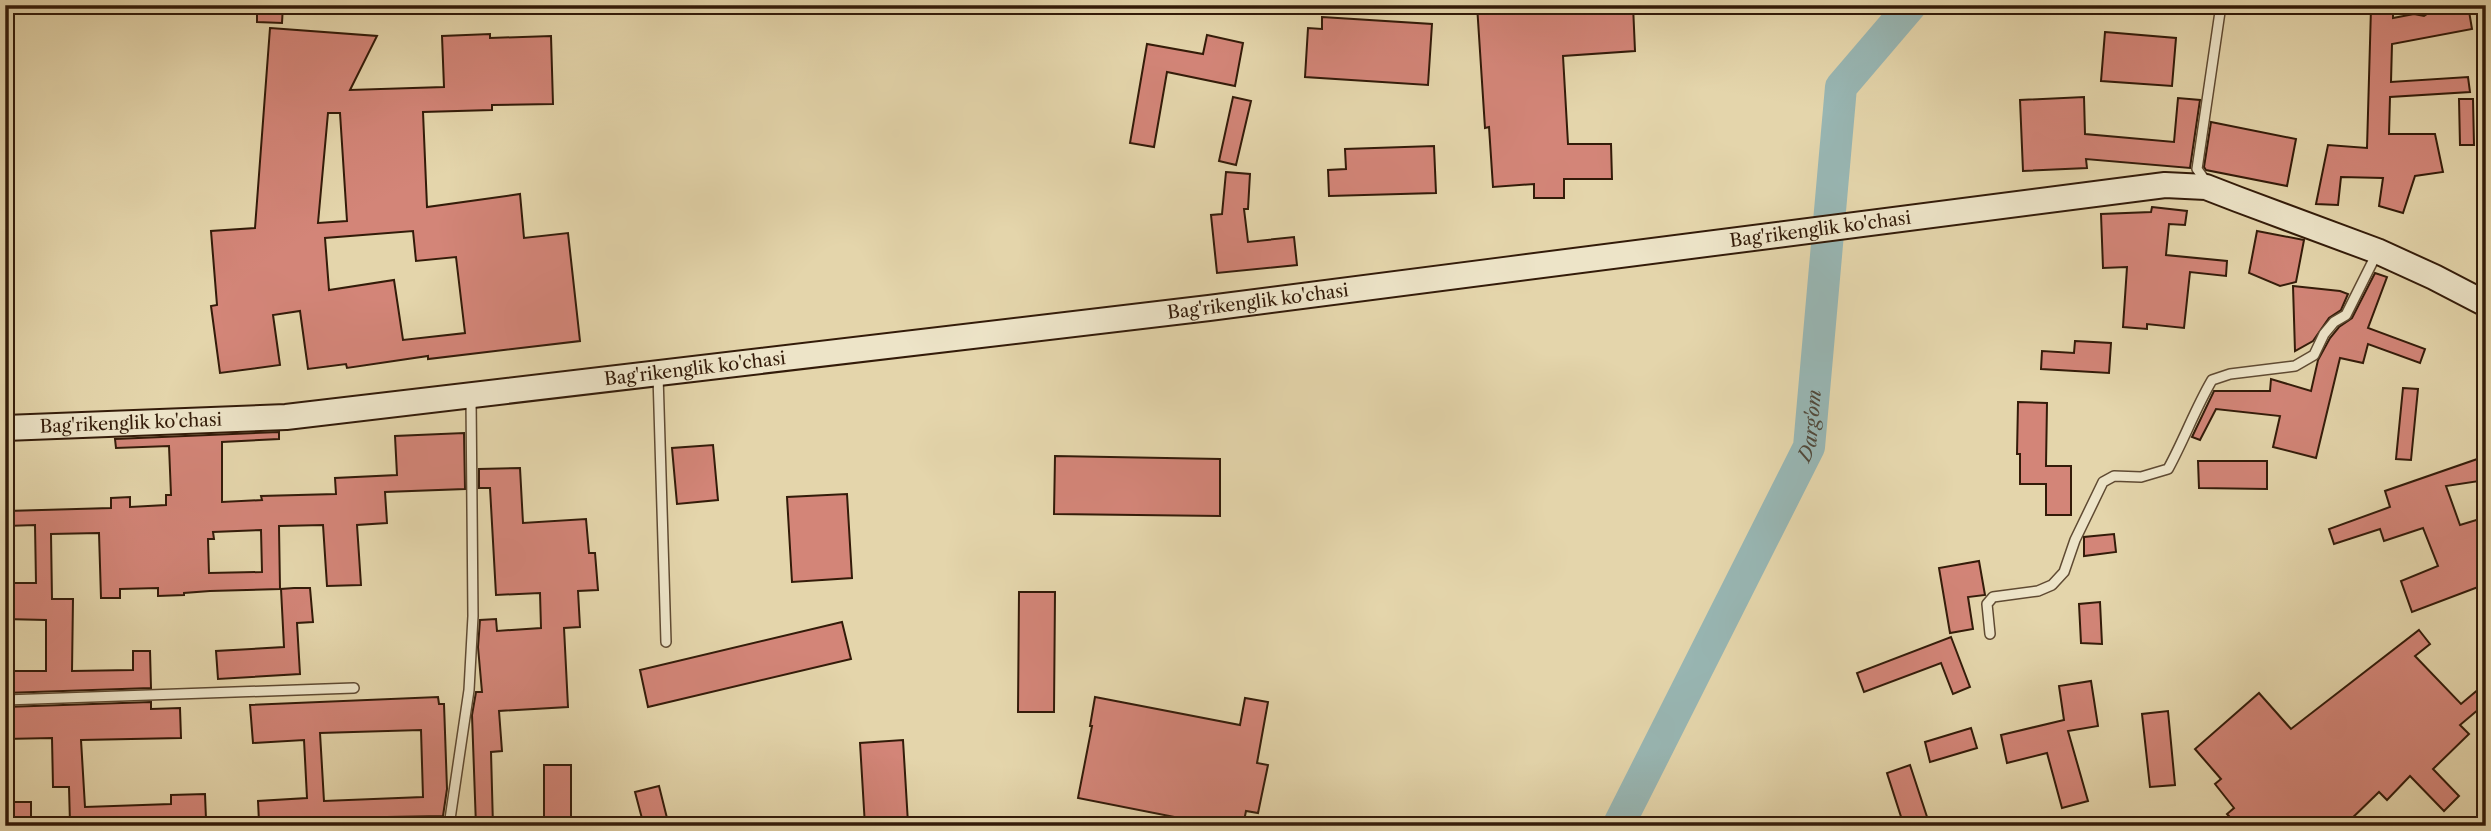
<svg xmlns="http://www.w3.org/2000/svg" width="2491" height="831" viewBox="0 0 2491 831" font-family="'Libre Caslon Text',serif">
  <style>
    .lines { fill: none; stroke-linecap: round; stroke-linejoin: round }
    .river { stroke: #98b6b3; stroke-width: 32 }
    .building { fill: #d38578; stroke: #331b09; stroke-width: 2; fill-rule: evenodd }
    .lane-casing { stroke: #5f4a32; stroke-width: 12 }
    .secondary-casing { stroke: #331b09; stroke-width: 28 }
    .lane { stroke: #ede4c8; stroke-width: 9 }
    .secondary { stroke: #ede4c8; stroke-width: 24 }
    .labels { text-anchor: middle; stroke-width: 6; stroke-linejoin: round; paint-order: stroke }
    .street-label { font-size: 18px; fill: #331b09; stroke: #ede4c8 }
    .water-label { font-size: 19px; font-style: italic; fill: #514a3c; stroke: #ede4c8 }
  </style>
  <rect width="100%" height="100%" fill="#e4d5ab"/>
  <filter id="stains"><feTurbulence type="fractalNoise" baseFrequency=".00286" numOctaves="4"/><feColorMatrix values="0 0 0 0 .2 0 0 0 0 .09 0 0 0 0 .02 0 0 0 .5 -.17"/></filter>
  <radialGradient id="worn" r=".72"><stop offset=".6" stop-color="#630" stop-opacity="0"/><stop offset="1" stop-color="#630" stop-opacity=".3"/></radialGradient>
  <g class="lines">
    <path class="river" id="s1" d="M1618 826 1809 447 1841 87 1911 5"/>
  </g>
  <g class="building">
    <path d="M257 5H283L282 23 257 22Z"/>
    <path d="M1477 5H1633L1635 51 1563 56 1568 144H1611L1612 179H1564V198H1534V184L1493 187 1489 127 1485 128Z"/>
    <path d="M2459 5H2468L2472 29 2392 44 2391 82 2468 77 2470 92 2390 97 2389 134H2435L2443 172 2415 176 2403 213 2379 206 2383 178 2341 177 2338 205 2316 204 2328 145 2367 148 2371 8 2393 9V18L2414 14 2424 16 2433 10Z"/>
    <path d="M1322 17 1432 24 1428 85 1305 77 1308 28 1322 29Z"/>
    <path d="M270 28 377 36 350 90 444 87 442 36 490 34V38L551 36 553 104 492 105V110L423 112 427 207 520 194 524 238 568 233 580 341 428 359V356L347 368 346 364 308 369 300 311 273 315 280 365 220 373 211 306 217 305 211 231 255 228ZM328 113H340L347 221 318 223ZM413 231 416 261 456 257 465 333 403 340 394 280 329 290 325 238Z"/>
    <path d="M2105 32 2176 38 2172 86 2101 81Z"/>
    <path d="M1207 35 1243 43 1235 86 1167 72 1154 147 1130 143 1147 44 1203 54Z"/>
    <path d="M1233 97 1251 101 1236 165 1219 161Z"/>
    <path d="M2084 97 2085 134 2174 142 2178 98 2200 100 2190 168 2086 159 2087 168 2023 171 2020 100Z"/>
    <path d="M2459 99H2473L2474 145H2460Z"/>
    <path d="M2211 122 2296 139 2287 186 2206 170 2204 167Z"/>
    <path d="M1434 146 1436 193 1329 196 1328 170 1346 169 1345 149Z"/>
    <path d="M1226 172 1250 174 1248 209H1244L1248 242 1294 237 1297 265 1217 273 1211 215 1222 214Z"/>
    <path d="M2152 207 2187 211 2185 225 2169 224 2166 255 2227 261 2226 276 2190 272 2184 328 2147 324V329L2123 327 2127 267 2103 268 2101 214 2151 212Z"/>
    <path d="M2257 231 2304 240 2296 282 2280 286 2249 273Z"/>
    <path d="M2375 273 2387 277 2368 328 2425 349 2420 363 2368 344 2363 363 2340 358 2316 458 2273 447 2280 416 2216 409 2200 440 2192 437 2214 391H2270L2271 379 2311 391 2318 360 2330 338 2339 327 2352 318Z"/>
    <path d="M2293 286 2340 291 2348 294 2341 310 2329 318 2313 341 2295 351Z"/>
    <path d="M2075 341 2111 343 2109 373 2041 369 2042 351 2074 353Z"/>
    <path d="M2403 388 2418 389 2411 460 2396 459Z"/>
    <path d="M2018 402 2047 403 2046 466H2071V515H2046V484H2020V454H2017Z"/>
    <path d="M279 432V439L222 442V502L262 500 261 496 336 494 335 478 397 475 395 436 464 433 465 489 385 492 387 523 357 525 361 585 327 586 323 525 279 526 280 589 210 591 184 593V595L158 596V588L120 589V598H101L99 533 51 534 52 599H73L72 671 133 670V651H150L151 688 5 693V671H46V620L5 619V583H36L35 525 7 526V511L111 508V498L130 497V507L166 505V495H171L169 446 116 448 115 439ZM261 530 262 572 209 573 208 539H214L213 532Z"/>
    <path d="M713 445 718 500 677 504 672 448Z"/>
    <path d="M1055 456 1220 459V516L1054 514Z"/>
    <path d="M2486 456V480L2446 486 2460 525 2486 517V584L2412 612 2401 581 2438 566 2423 528 2384 541 2380 529 2334 544 2329 529 2390 507 2385 491Z"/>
    <path d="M2198 461H2267V489L2199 488Z"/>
    <path d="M520 468 523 523 586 519 589 553H595L598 590 578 591 580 627 564 628 568 707 499 711 502 751 491 752 493 826H476L472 715 476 692H482L478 647 480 620 496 619 497 631 541 628 540 593 496 595 490 488H479V469Z"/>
    <path d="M847 494 852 578 792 582 787 497Z"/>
    <path d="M2114 534 2116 552 2084 556V537Z"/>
    <path d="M1979 561 1985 595 1968 597 1973 629 1950 633 1939 568Z"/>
    <path d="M294 588H310L313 622 297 623 300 674 218 679 216 651 284 647 281 589Z"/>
    <path d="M1019 592H1055L1054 712H1018Z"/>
    <path d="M2100 602 2102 644 2081 643 2079 604Z"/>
    <path d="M842 622 851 659 648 707 640 670Z"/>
    <path d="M2419 630 2430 644 2415 656 2461 704 2486 683V703L2460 725 2469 734 2433 769 2459 796 2444 811 2410 776 2387 800 2379 792 2344 826H2238L2227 814 2234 808 2215 784 2221 779 2195 749 2259 693 2291 729Z"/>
    <path d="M1951 637 1970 687 1953 694 1941 663 1864 692 1857 673Z"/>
    <path d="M2091 681 2098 726 2068 731 2088 801 2062 808 2047 753 2007 763 2001 735 2064 720 2059 686Z"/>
    <path d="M438 697 439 704H444L447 789 443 816 330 818 259 822 258 801 307 798 304 740 253 743 250 705ZM421 730 423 797 324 801 320 733Z"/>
    <path d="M1095 697 1240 725 1245 698 1268 702 1257 763 1268 765 1258 813 1246 811 1243 826H1220L1078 798 1092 726H1090Z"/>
    <path d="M151 702V709L180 708 181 738 81 740 85 807 171 804V795L205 794 206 819 116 824V821L70 823 69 787H53L52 738 5 739V707Z"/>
    <path d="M2168 711 2175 785 2150 787 2142 714Z"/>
    <path d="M1971 728 1977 748 1930 762 1925 742Z"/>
    <path d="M903 740 908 823 865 826 860 743Z"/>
    <rect x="544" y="765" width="27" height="61"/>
    <path d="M1910 765 1930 826H1904L1887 773Z"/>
    <path d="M659 786 669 826H644L635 792Z"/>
    <path d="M12 802H31V826H13Z"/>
  </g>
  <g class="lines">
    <g class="lane-casing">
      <g id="lane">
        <path d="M2409 5 2422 9 2428 5"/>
        <path d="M2207 183 2197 169 2221 5"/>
        <path d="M658 375 666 642"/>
        <path d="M1990 634 1987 604 1993 597 2038 591 2052 585 2064 572 2075 540 2103 482 2114 476 2141 477 2168 469C2184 440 2195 409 2212 380L2230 374 2295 366 2314 355 2324 334 2334 322 2346 315 2377 253"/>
        <path d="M5 700 354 688"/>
        <path d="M449 826 469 690 473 616 471 398"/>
      </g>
    </g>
    <g class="secondary-casing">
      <g id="secondary">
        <path id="s2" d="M5 428 286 417 1209 308 2165 185 2206 187 2237 199 2377 251 2434 277 2486 304"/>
      </g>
    </g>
    <use href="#lane" class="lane"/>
    <use href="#secondary" class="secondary"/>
  </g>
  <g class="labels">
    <g class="street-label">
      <text dy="6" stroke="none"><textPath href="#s2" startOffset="1827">Bag'rikenglik ko'chasi</textPath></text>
      <text dy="6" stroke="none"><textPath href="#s2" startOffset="1260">Bag'rikenglik ko'chasi</textPath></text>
      <text dy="6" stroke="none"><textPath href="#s2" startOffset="693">Bag'rikenglik ko'chasi</textPath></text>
      <text dy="6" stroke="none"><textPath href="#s2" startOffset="126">Bag'rikenglik ko'chasi</textPath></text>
    </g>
    <g class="water-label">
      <text dy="7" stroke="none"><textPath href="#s1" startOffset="446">Darg'om</textPath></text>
    </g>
  </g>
  <rect width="2491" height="831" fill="none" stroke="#e4d5ab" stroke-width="28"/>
  <rect x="7" y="7" width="2477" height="817" fill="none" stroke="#331b09" stroke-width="3.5"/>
  <rect x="14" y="14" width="2463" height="803" fill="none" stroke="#331b09" stroke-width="2"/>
  <rect width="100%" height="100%" filter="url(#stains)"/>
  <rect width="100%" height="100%" fill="url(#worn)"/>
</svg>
